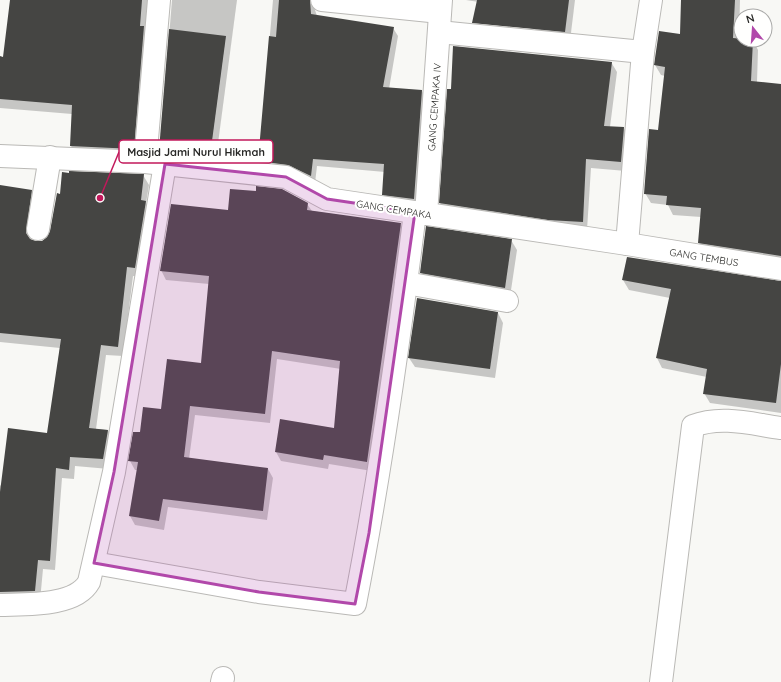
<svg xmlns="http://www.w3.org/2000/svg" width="781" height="682" viewBox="0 0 781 682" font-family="Quicksand,sans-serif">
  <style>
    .shadow { fill: #0003 }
    .building { fill: #454543 }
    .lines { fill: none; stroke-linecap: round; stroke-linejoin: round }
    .minor-casing { stroke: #bab9b6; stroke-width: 24 }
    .minor { stroke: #fff; stroke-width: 22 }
    .marked { fill: #b148aa; fill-opacity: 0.2; stroke: #b148aa; stroke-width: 3; stroke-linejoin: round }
    .labels { text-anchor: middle; stroke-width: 4; stroke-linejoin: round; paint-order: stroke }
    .street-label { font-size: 10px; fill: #282826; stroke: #fffffe }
    .leader { fill: none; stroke: #c2185b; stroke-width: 1.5 }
    .callout-dot { fill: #c2185b; stroke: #fffffe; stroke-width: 1.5 }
    .callout { fill: #fffffe; stroke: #c2185b; stroke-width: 1.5 }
    .callout-label { font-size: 11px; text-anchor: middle; font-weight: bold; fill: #282826 }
  </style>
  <rect width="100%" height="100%" fill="#f8f8f5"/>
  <g class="shadow">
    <path d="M39 0H158L139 159 77 156 71 146 72 114 0 108V58H4Z"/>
    <path d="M172 0H237L215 166 165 159 160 149Z"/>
    <path d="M273 0H317L314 7 317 16 393 28 398 36 389 89 422 91 426 99 419 207 387 202 383 194 385 172 317 166 315 183 264 169 259 161Z"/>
    <path d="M466 0H499L498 5Z"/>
    <path d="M541 0H575L570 41 540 38 535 29Z"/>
    <path d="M682 0H740L739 39 753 40 758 50 757 82 781 85V265L704 253 699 243 701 217 673 215 668 205 651 203 645 193 659 131 665 76 661 75 655 65 681 35Z"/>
    <path d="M611 62 617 72 610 127 624 128 629 138 626 171 591 168 587 230 446 212 440 203Z"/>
    <path d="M143 175 149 185 146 203 151 211 140 277 133 276 123 356 106 355 96 429 108 430 113 440 109 469 75 466 74 479 62 478 55 570 43 569 40 601 0 604V486L48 434 60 348 0 342V186L31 191 37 200 31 238V240L36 242 43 241 49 237 61 195Z"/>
    <path d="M307 204 312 211 400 224 406 233 372 471 329 464 328 469 281 461 276 452 335 429 341 369 277 359 270 423 195 415 189 459 268 469 273 478 267 520 168 507 164 530 135 525 130 516 138 470H135L130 461 141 433 202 364 209 284 166 280 161 270 229 211Z"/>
    <path d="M511 240 517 250 510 297 427 282 421 273Z"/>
    <path d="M627 258 781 282V413L710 403 704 393 707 377 662 368 657 358 670 298 629 290 623 280Z"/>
    <path d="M498 313 503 323 495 378 415 367 409 358Z"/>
  </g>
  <g class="building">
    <path d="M10 0H142L140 26H144L134 149 70 146 72 105 0 99V56L3 57Z"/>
    <path d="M279 0H310L311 14 394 27 383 87 422 90 414 199 382 195 384 164 313 159 311 176 288 165 258 161 269 36 276 37Z"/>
    <path d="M477 0H569L565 32 472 23Z"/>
    <path d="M681 0H735L733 38 753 40 751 81 781 84V256L698 243 701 208 666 205 667 196 644 194 649 129 658 130 665 67 654 65 659 31 680 34Z"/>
    <path d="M169 29 226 36 210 156 159 150Z"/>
    <path d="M453 46 612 62 604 126 624 127 621 162 586 159 583 222 548 220 439 203 447 89H451Z"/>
    <path d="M69 171 144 174 141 200 146 201 135 268 127 267 118 347 101 345 89 428 108 430 103 459 70 457 69 470 56 468 50 561 38 560 35 591 0 592V492L8 428 47 433 61 339 0 333V185L32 190 26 233 30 239 36 241H42L47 237 50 231 57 193 60 194 62 172 69 173Z"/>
    <path d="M256 186 282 189 308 203 307 210 401 223 367 462 324 455 323 460 275 452 280 419 334 428 340 361 272 351 265 414 190 406 184 457 268 468 263 511 163 499 159 521 129 516 138 462 128 461 133 432H140L143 407 161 409 167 359 201 363 209 276 160 271 171 204 228 210 230 189 256 191Z"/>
    <path d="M426 226 512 239 505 288 420 273Z"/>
    <path d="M627 257 781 281V364L776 403 703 394 707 369 656 358 671 289 622 280Z"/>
    <path d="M417 298 498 312 490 369 408 358Z"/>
  </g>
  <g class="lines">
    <g class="minor-casing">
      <g id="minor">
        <path d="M322 0 440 12"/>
        <path d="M439 32 643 52"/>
        <path d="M0 156 145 162 286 177 327 199 627 244 781 269"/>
        <path d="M145 162 159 0"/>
        <path d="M426 214 441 0"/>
        <path d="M38 229 50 157"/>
        <path d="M627 244 643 52 651 0"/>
        <path d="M406 283 507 301"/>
        <path d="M94 563 259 592 355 604C380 475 399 343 415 212"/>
        <path d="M0 605C25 604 75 607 89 582L114 472 165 164"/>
        <path d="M222 682 223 678"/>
        <path d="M661 682 693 426C721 415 752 424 781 428"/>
      </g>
    </g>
    <use href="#minor" class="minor"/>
  </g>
  <path class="marked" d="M165 164 286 177 327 199 415 212 369 533 355 604 259 592 94 563 114 472Z"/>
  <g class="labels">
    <g class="street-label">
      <text transform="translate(434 107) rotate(-86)" y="4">GANG CEMPAKA IV</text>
      <text transform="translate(394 209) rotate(9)" y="4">GANG CEMPAKA</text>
      <text transform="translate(704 257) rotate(9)" y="4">GANG TEMBUS</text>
    </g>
  </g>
  <path class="leader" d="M100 198L119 152"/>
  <circle class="callout-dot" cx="100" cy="198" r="4"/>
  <rect class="callout" x="119" y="140" width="154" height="23" rx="4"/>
  <g class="callout-label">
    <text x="196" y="156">Masjid Jami Nurul Hikmah</text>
  </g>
  <g transform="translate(753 28) rotate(343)"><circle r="19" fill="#fffffe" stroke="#a9a9a8"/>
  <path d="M0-3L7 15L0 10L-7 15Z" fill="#b148aa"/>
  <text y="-6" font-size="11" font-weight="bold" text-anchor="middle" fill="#282826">N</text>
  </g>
</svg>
